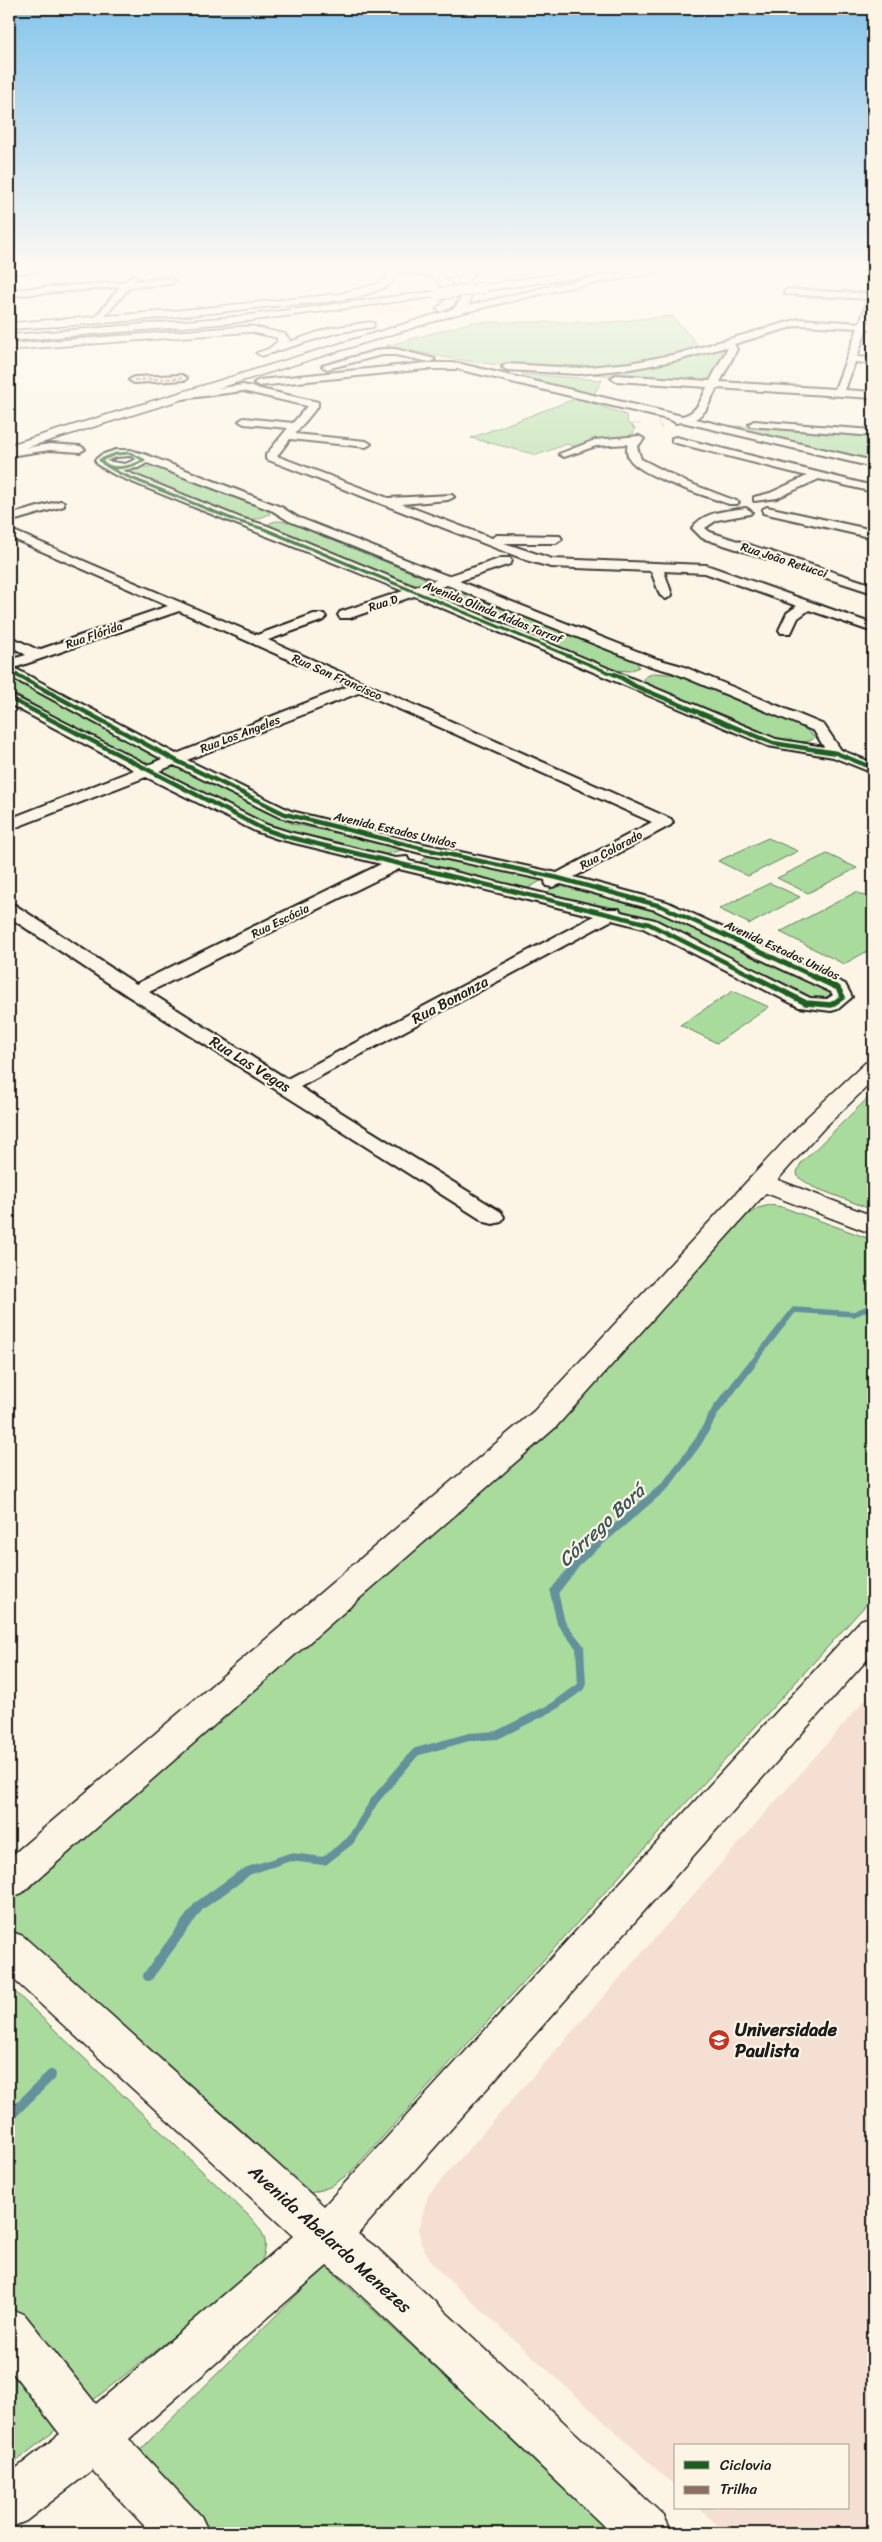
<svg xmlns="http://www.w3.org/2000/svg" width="882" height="2542" viewBox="0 0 882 2542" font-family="Sriracha,sans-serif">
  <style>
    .built { fill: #f5dfd3 }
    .green { fill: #a9db9d; stroke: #627c5c }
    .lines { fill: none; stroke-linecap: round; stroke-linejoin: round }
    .stream-far2 { stroke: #63919c; stroke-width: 5.5 }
    .stream-far1 { stroke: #63919c; stroke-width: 8 }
    .stream { stroke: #63919c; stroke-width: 10 }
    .minor-tunnel { stroke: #dad4c7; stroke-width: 9; stroke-dasharray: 9 5; stroke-linecap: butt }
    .minor-casing { stroke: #1c1c1c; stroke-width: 4 }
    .tertiary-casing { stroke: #1c1c1c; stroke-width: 3 }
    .secondary-casing { stroke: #1c1c1c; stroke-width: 3 }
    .primary-casing { stroke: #1c1c1c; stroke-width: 3 }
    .motorway-casing { stroke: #1c1c1c; stroke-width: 3 }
    .minor { fill: #fcf5e5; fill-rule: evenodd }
    .tertiary { fill: #fcf5e5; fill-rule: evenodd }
    .secondary { fill: #fcf5e5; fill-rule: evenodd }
    .primary { fill: #fcf5e5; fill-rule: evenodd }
    .motorway { fill: #fcf5e5; fill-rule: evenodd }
    .motorway-bridge-casing { stroke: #1c1c1c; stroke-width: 13; stroke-linecap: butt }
    .motorway-bridge { stroke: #fcf5e5; stroke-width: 11 }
    .quiet { stroke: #8d6e63; stroke-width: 2; stroke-dasharray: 4.5 2; stroke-linecap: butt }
    .cycleway-far2-casing { stroke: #fcf5e5; stroke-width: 5 }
    .cycleway-far1-casing { stroke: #fcf5e5; stroke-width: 7 }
    .cycleway-casing { stroke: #fcf5e5; stroke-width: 9 }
    .cycleway-far2 { stroke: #1b5e20; stroke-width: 3 }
    .cycleway-far1 { stroke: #1b5e20; stroke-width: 4.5 }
    .cycleway { stroke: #1b5e20; stroke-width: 5.5 }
    .labels { text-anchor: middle; stroke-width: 4.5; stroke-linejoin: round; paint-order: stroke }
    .far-street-label { font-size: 12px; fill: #1c1c1c; stroke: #fcf5e5 }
    .street-label { font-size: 15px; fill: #1c1c1c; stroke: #fcf5e5 }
    .near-poi-label { font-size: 18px; font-weight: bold; fill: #1c1c1c; stroke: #fcf5e5; text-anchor: start }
    .near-street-label { font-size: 18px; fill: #1c1c1c; stroke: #fcf5e5 }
    .near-water-label { font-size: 19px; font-style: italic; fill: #3f565c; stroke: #fcf5e5 }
  </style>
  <rect width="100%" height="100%" fill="#fcf5e5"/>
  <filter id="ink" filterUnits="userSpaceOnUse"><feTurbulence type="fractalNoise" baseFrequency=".02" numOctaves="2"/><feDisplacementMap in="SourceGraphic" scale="10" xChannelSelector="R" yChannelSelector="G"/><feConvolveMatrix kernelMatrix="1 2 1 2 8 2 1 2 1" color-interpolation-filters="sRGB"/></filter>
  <g filter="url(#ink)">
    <g class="built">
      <path d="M408 304 421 310 381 315 369 309Z"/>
      <path d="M873 1691V2533H726L698 2508H848V2446H676V2487L439 2271 432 2263 421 2244 419 2228 428 2195Z"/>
    </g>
    <g class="green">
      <path d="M672 316 700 347C591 381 495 369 386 346L473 322H608Z"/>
      <path d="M728 347 709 382 592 374 590 372C637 368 683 361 728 347Z"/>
      <path d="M522 374 602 380 593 396 523 380Z"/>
      <path d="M577 398 626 415 628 424 633 425 632 427 635 428 632 437 596 440 577 447 567 444 537 455 471 438Z"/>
      <path d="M721 425 873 437V460Z"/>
      <path d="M142 467 165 468 267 510 270 514 257 519H241L131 474V471Z"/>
      <path d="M276 521 289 522 427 579 418 584H405L268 527 270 523Z"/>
      <path d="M446 589 458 590 636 661 639 667 630 671 613 670 435 595 436 592Z"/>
      <path d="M654 673 680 675 799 724 815 737C799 760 667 695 643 684L645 677Z"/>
      <path d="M9 678 169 760 148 768 9 691Z"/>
      <path d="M174 763 293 824 409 848 384 855 279 830 160 770Z"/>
      <path d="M768 838 798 851 748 876 718 861Z"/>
      <path d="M433 853 544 879 523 891 417 864Z"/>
      <path d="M827 854 857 868 808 893 777 878Z"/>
      <path d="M558 882 658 909 832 989V993L825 998 812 997 662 923 611 907 545 895Z"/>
      <path d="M770 883 800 897 750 924 719 909Z"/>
      <path d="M856 892 873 900V948L844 964 780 932Z"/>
      <path d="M733 991 769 1007 717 1043 680 1025Z"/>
      <path d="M873 1093V1210L813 1187 798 1177 797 1172 801 1163Z"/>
      <path d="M770 1205 782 1207 873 1240V1597L351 2172 330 2187 308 2194 16 1935C7 1920 5 1904 16 1890L530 1448 624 1352 747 1215 758 1208Z"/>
      <path d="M9 1986 248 2215C267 2235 271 2245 257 2270L9 2467Z"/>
      <path d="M326 2266 612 2533H204L132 2458Z"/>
    </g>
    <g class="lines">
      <path class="stream-far2" d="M750 1366 794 1310 854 1314 873 1306"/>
      <path class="stream-far1" d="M240 1877 248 1871 290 1857 324 1861 350 1841 375 1800 416 1752 469 1737 497 1735 553 1707 582 1686 580 1647 561 1623 554 1592 580 1559 666 1485 698 1442 716 1410 751 1365"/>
      <g class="stream">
        <path d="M148 1976 199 1906 242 1875"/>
        <path d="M9 2117 51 2075"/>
      </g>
      <g class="minor-tunnel">
        <path d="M636 423V425"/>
        <path d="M659 426 661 425"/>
      </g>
      <g class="minor-casing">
        <g id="minor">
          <path d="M10 269H57L9 274Z"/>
          <path d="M133 275 137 278 135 281 171 278 175 281 171 284 130 287 100 322 97 323 93 320 120 287 9 296V290L125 282Z"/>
          <path d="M788 289 873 294V309L868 323H873V329L867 328 857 357 873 358V364L855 362 845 390 873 392V398L717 388 705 411 696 419 873 461V467L682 422 676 423 671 420 457 369H426L259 386 254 383 259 380 426 363H457L682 416C697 413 701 400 707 387L616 381 611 378 616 375 710 381 727 349 726 347 678 360 630 369 578 374 507 370 502 367 507 364 578 368 630 363 677 354 799 319 860 323 868 299 785 294 784 292ZM799 325 858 328 835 389 720 382 737 349 734 344Z"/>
          <path d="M382 349H395L435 359 430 362 395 355H382L327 369 322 366Z"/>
          <path d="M182 375 187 378 185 380 134 383 129 380 134 377Z"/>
          <path d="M243 385 318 402V406L295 434 366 441 371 444 366 447 290 439 277 456 388 498 452 495 454 497 448 500 402 504 492 538 497 535 560 536 562 539 556 543H504L552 559 706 565 873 624V632L809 610 798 618 791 633H781L779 630 787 613 797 606 705 573 664 571 672 595 666 599 660 595 651 571 551 567 529 561 266 459V455L288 428 244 424 239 421 244 418 293 423 307 406 243 391 182 399 177 396 182 393Z"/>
          <path d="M754 421 873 430V436L750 426 749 424Z"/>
          <path d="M639 436 644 439 637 447 641 459 684 481 739 502 737 504H729C706 496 647 478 632 462 627 457 626 450 628 444L596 446 564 457 559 454 595 440Z"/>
          <path d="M676 437 873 486V492L819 479 777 498 754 501V497L770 493 807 476 672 442V438Z"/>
          <path d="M50 444 80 446 85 449 80 452 50 450 9 456V450Z"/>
          <path d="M116 450H130L147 455 281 507 297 517 448 576 502 558H510L512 561 510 564 459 581 657 659 682 666 824 725 841 750 873 763V773L833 757 768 746 414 596 350 618H340L338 615 340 612 403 591C307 551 211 515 115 475L98 465 95 460 101 455ZM130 456 137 459 125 464 106 461 116 457ZM147 463 273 511 289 521 436 580 415 587 268 526 241 518 122 470 138 468ZM447 585 647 665 672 672 814 731 824 747 776 739 427 592Z"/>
          <path d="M60 501 64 502V506L9 522V515Z"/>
          <path d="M767 507 873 530V538L763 513V509Z"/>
          <path d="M746 508 752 512 750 514 717 520 705 528 710 532 873 585V593L702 538 692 528C704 511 727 511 746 508Z"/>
          <path d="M9 529 257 635 314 614H324L326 617 324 620 268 640 671 819 673 822 671 825 574 877 667 902 845 984 852 997 838 1009 831 1011 799 1007 643 928 612 920 300 1087 501 1212 504 1217 501 1222 493 1224 485 1222 128 996 9 917V904L15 905 136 984 381 864 278 839 255 831 146 777 9 830V819L134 770 9 704V694L148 765 162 759 9 676V660L26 655 9 645V636L38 650 168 606 9 537ZM179 611 349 686 176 754 14 668ZM361 692 652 822 557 873 424 844 291 811 187 760ZM174 765 279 817 424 854 545 880 546 886 552 887 561 884 655 910 831 992 833 995 827 999 810 998 655 920 621 912 619 909H608L409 861 407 857 395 858 289 832 267 825 159 771ZM399 869 594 916 287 1079 149 992Z"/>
        </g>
      </g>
      <g class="tertiary-casing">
        <path id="tertiary" d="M762 1174 873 1216V1234L753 1188 749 1182 753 1176Z"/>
      </g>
      <g class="secondary-casing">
        <g id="secondary">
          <path d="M433 271 450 282 457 297 454 305 441 312 436 309 445 301 447 297 442 286 428 274Z"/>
          <path d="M466 271 475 273 467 282C472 297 474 303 461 313L9 453V445L453 309C472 294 446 285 466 271Z"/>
          <path d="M370 322 374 323V327L336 333 262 356 256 353 330 328Z"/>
        </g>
      </g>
      <g class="primary-casing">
        <g id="primary">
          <path d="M389 269 445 272 490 269 445 278 399 272C396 280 391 285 384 288 347 304 306 303 267 307 181 317 95 325 9 329V323L172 311 338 294 377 284 387 277Z"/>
          <path d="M650 269H677L563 289 457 314 452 311 453 309 563 283Z"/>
          <path d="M251 326 285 334 290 340 286 346 273 353 267 350 277 342V338L251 332 9 350V344Z"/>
          <path d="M873 1061V1081L824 1128 556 1427 22 1893 9 1898V1858L534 1411 806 1118 865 1063Z"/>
          <path d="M873 1616V1653L358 2234 377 2248 664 2516 672 2533H611L345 2280 327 2266 129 2439 201 2516 209 2533H151L92 2470 26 2521 9 2528V2474L60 2434 9 2368V2308L25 2315 96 2404 293 2236 9 1975V1931L23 1936 324 2206 861 1620Z"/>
        </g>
      </g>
      <g class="motorway-casing">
        <g id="motorway">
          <path d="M592 269H621L616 272 483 291 478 288 483 285Z"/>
          <path d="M438 291 442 292V296L232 323 9 341V335L232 317Z"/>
        </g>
      </g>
      <use href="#minor" class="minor"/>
      <use href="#tertiary" class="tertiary"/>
      <use href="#secondary" class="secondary"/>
      <use href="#primary" class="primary"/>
      <use href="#motorway" class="motorway"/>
      <g class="motorway-bridge-casing">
        <path id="motorway-bridge" d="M438 294 483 288"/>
      </g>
      <use href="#motorway-bridge" class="motorway-bridge"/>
      <path class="quiet" d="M134 380 182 378"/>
      <g class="cycleway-far2-casing">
        <g id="cycleway-far2">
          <path d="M130 453 144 460C132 467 110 473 100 460L116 454Z"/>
          <path d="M107 466 119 473 237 521 264 529 617 676"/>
          <path d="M9 671 18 676"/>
        </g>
      </g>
      <g class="cycleway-far1-casing">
        <g id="cycleway-far1">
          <path d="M15 674 175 760 285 814 424 849 558 878 661 906 811 975"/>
          <path d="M615 674 635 686 773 743 836 753 873 768"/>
          <path d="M9 698 261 828 284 836 649 924 751 975"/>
        </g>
      </g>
      <g class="cycleway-casing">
        <path id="cycleway" d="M749 974 806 1003 831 1005 843 997 838 988 808 974"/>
      </g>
      <use href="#cycleway-far2" class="cycleway-far2"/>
      <use href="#cycleway-far1" class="cycleway-far1"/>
      <use href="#cycleway" class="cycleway"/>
    </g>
  </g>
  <linearGradient id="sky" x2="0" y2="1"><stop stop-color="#85c5ec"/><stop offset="0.43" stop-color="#fefaf3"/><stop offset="1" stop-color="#fefaf3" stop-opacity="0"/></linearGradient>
  <rect width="882" height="625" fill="url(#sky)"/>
  <defs>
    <g id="university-disc" transform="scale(1.125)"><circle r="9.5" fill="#c8321e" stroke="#fcf5e5"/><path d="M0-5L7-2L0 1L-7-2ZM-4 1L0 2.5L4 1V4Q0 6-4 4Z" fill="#fff"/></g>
  </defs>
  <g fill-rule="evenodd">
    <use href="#university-disc" x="719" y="2040"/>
  </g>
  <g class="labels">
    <g class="far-street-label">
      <text transform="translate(784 560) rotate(18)" y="4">Rua João Retucci</text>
      <text transform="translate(383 603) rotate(-18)" y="4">Rua D</text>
      <text transform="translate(493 612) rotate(22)" y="4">Avenida Olinda Addas Tarraf</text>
      <text transform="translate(94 635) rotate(-19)" y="4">Rua Flórida</text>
      <text transform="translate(337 677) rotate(24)" y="4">Rua San Francisco</text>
      <text transform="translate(240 734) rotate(-21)" y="4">Rua Los Angeles</text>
      <text transform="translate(395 830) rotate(13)" y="4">Avenida Estados Unidos</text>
      <text transform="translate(611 850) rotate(-28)" y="4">Rua Colorado</text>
      <text transform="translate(280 921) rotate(-26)" y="4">Rua Escócia</text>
      <text transform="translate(782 950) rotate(25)" y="4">Avenida Estados Unidos</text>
    </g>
    <g class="street-label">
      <text transform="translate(450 1000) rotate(-28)" y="5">Rua Bonanza</text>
      <text transform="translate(250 1064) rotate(32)" y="5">Rua Las Vegas</text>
    </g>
    <g class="near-poi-label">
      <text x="735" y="2036">Universidade<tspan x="735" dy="21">Paulista</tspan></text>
    </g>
    <g class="near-street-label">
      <text transform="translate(330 2239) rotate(42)" y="6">Avenida Abelardo Menezes</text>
    </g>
    <g class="near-water-label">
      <text transform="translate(601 1525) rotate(-43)" y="7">Córrego Borá</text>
    </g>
  </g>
  <rect width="882" height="2542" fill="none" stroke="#fcf5e5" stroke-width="30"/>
  <rect x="15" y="15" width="852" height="2512" fill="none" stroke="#1c1c1c" stroke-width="2" filter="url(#ink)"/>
  <rect x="674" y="2444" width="175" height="65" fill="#fcf5e5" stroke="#a29e95"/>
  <rect x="684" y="2461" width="25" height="8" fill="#1b5e20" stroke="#a29e95"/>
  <text x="720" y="2470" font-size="15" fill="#1c1c1c">Ciclovia</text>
  <rect x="684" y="2486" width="25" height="8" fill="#8d6e63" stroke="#a29e95"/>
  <text x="720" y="2494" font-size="15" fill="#1c1c1c">Trilha</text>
</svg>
